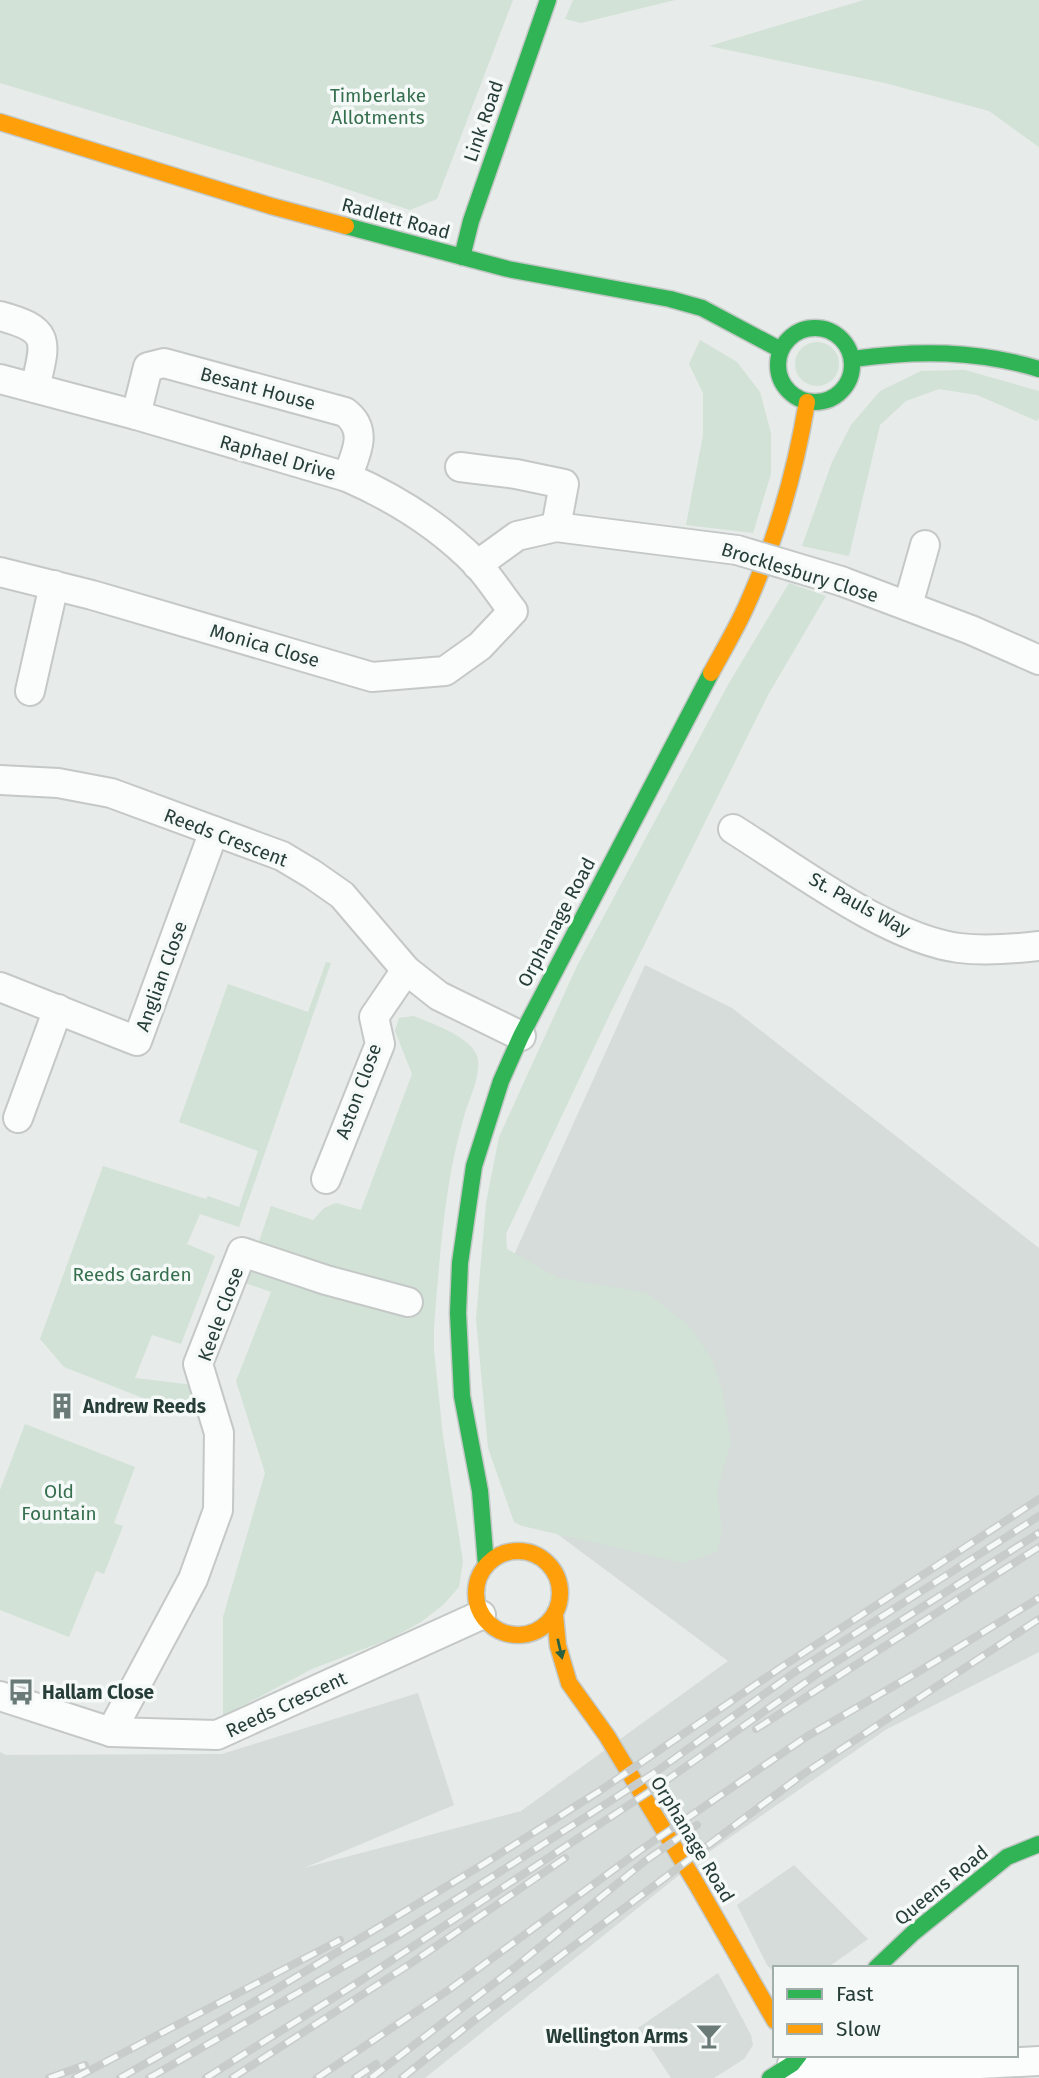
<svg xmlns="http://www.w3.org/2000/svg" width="1039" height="2078" viewBox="0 0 1039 2078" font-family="'Fira Sans',sans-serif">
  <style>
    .built { fill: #d5dcd9 }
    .green { fill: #d2e2d7 }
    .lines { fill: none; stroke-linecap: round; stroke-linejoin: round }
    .street-casing { stroke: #c4c8c6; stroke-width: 32 }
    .fast-casing { stroke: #c3c8c6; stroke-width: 19 }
    .slow-casing { stroke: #c3c8c6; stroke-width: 19 }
    .street { stroke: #fbfcfc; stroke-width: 28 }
    .fast { stroke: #30b455; stroke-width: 16 }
    .slow { stroke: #ff9f0a; stroke-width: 16 }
    .rail-casing { stroke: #c8ccca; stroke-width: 8 }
    .rail { stroke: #f5f9f8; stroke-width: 5; stroke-dasharray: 16; stroke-linecap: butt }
    .street-bridge-casing { stroke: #c4c8c6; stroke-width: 32; stroke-linecap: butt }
    .street-bridge { stroke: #fbfcfc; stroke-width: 28 }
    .oneway { fill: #296141 }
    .labels { text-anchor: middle; stroke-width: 7; stroke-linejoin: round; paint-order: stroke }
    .park-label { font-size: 19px; fill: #356f4e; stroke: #f5f9f8 }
    .street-label { font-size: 19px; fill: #263d38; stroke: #f5f9f8 }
    .poi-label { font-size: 19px; font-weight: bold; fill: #263d38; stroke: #f5f9f8; text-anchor: start }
  </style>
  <rect width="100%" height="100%" fill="#e7ebe9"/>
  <g class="built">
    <path d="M645 965 732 1008 1039 1248V1652L887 1729 703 1856 425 2078H0V1752L6 1755 222 1754 418 1693 454 1805 304 1868 521 1811 728 1661 552 1530 509 1266Z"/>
    <path d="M794 1865 868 1939 827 1968H775V1973L767 1965 737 1905Z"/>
    <path d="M718 1973 751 2035 753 2045 744 2059 714 2078H671L638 2028Z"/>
  </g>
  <g class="green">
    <path d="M0 0H513L437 199 410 210 319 180 0 83Z"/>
    <path d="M573 0H675L581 23 565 19Z"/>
    <path d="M864 0H1039V147L989 111 885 83 709 46Z"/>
    <path d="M700 340 737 362 760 392 771 433V474L753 533 686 525 703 435V393L689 364Z"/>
    <circle cx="817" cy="364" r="22"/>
    <path d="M965 370 1039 391V418L1037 421 977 395 939 389 906 401 880 425 849 556 802 546 832 462 851 425 880 391 921 371Z"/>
    <path d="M789 583 826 596 768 695 609 1016 506 1234 507 1249 558 1278 647 1293 690 1327 711 1358 722 1390 731 1442 717 1490 722 1534 717 1552 684 1563 522 1526 514 1522 488 1448 476 1319 486 1203 499 1137 577 966 729 683Z"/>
    <path d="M326 962 331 963 239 1227 200 1214 187 1244 215 1256 181 1344 152 1335 135 1378 194 1385 200 1407 176 1411 64 1367 40 1339 103 1166 206 1199 208 1196 239 1207 258 1151 179 1122 228 984 308 1012Z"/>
    <path d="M414 1016C431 1023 471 1037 477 1056 482 1073 470 1097 465 1113 444 1183 440 1255 434 1327V1350L443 1436 463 1561 459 1587 443 1605 421 1622 392 1638 312 1669 223 1716V1617L265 1473 236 1381 271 1292 245 1283 271 1206 313 1220 324 1208 336 1203 361 1210 412 1074 395 1031 399 1018Z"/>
    <path d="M25 1424 135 1467 114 1523 123 1526 104 1574 96 1571 69 1637 0 1610V1490Z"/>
  </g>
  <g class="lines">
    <g class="street-casing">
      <g id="street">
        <path d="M0 316C52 330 46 341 35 388"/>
        <path d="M0 379 136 415 347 477C395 498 440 526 477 564 490 578 501 596 513 611L480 646 445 671 372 677 92 595 0 572"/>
        <path d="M136 415 148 367 164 363 345 412C369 430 356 454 347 477"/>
        <path d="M460 467 516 474 564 484 556 527"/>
        <path d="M477 565 517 536 556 527 737 550"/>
        <path d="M841 581 971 630 1039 660"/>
        <path d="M908 605 925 545"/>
        <path d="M30 691 54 585"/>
        <path d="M0 780 58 783 111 793 282 856 312 874 342 895 406 970 439 996 521 1036"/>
        <path d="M733 829C794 867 888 939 959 948 985 951 1013 949 1039 946"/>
        <path d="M0 987 137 1041 214 831"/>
        <path d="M18 1118 58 1009"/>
        <path d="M326 1179 380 1044 374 1017 406 970"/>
        <path d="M0 1696 111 1732 217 1735 481 1615"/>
        <path d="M111 1732 193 1579 218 1510 219 1433 198 1364 242 1252 326 1280 408 1302"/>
        <path d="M796 2078 792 2064 861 2070 1039 2061"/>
      </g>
    </g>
    <g class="fast-casing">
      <g id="fast">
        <path d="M346 226 508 269 670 299 702 308 781 350"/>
        <path d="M462 257 471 221 548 0"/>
        <circle cx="815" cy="365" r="37"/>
        <path d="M853 359C917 350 976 350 1039 369"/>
        <path d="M486 1565 480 1491 462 1396 458 1313 460 1263 474 1166 501 1081 521 1036 711 673"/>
        <path d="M876 1968 913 1933 1007 1857 1039 1844"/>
        <path d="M770 2078 792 2064 799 2055"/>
      </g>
    </g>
    <g class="slow-casing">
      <g id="slow">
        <path d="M0 122 271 206 346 226"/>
        <path d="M711 673C723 651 736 629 746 607 776 541 795 473 807 402"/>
        <circle cx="518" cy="1593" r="42"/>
        <path d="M555 1615 558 1646 569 1683 607 1736 697 1885 775 2021"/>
      </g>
    </g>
    <use href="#street" class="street"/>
    <use href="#fast" class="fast"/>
    <use href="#slow" class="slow"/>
    <g class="rail-casing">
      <g id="rail">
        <path d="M756 1729 1039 1547"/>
        <path d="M49 2078 85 2065"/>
        <path d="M75 2078 340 1940"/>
        <path d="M120 2078 271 1992 482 1865 598 1792 783 1666 1039 1499"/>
        <path d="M149 2078 397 1936 495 1875 657 1771 795 1672 1039 1516"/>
        <path d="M206 2078 357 1983 664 1782 823 1670 1039 1533"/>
        <path d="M232 2078 410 1964 565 1858"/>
        <path d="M317 2078 450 1989 642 1849 806 1737 918 1672 1039 1598"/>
        <path d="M355 2078 376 2064"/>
        <path d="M371 2078 514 1968 645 1861 697 1825"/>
        <path d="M402 2078 476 2019 802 1775 1039 1619"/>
      </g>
    </g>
    <use href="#rail" class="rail"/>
    <g class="street-bridge-casing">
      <path id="street-bridge" d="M737 550 841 581"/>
    </g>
    <use href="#street-bridge" class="street-bridge"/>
  </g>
  <defs><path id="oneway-solid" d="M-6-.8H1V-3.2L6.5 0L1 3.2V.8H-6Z" transform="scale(1.75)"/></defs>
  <use class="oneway" href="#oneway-solid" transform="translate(560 1649) rotate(77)"/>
  <defs>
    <g id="building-bare" transform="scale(2.1)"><path d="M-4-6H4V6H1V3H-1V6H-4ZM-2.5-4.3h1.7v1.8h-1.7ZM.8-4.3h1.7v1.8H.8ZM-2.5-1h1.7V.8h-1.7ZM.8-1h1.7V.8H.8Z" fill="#6a7a76" stroke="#f5f9f8" stroke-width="2.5" paint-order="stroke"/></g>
    <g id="bus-bare" transform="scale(2.1)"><path d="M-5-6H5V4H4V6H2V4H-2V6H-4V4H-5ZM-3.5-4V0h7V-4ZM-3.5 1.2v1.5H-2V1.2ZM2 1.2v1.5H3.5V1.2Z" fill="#6a7a76" stroke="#f5f9f8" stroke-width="2.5" paint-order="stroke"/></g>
    <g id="bar-bare" transform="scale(2.1)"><path d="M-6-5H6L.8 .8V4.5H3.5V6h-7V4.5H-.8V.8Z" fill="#6a7a76" stroke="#f5f9f8" stroke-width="2.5" paint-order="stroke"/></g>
  </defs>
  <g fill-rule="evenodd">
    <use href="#building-bare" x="62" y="1406"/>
    <use href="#bus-bare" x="21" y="1692"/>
    <use href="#bar-bare" x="709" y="2036"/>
  </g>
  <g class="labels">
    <g class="park-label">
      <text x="378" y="102">Timberlake<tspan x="378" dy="22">Allotments</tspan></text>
      <text x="132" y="1281">Reeds Garden</text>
      <text x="59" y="1498">Old<tspan x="59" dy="22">Fountain</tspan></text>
    </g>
    <g class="street-label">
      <text transform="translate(483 121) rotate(-71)" y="7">Link Road</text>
      <text transform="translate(396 218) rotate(15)" y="7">Radlett Road</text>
      <text transform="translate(258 388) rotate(15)" y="7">Besant House</text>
      <text transform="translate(278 457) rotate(16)" y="7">Raphael Drive</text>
      <text transform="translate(800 572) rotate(17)" y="7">Brocklesbury Close</text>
      <text transform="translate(265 645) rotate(16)" y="7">Monica Close</text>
      <text transform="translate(226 837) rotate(21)" y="7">Reeds Crescent</text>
      <text transform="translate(860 904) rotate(29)" y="7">St. Pauls Way</text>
      <text transform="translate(556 922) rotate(-62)" y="7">Orphanage Road</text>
      <text transform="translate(161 976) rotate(-70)" y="7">Anglian Close</text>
      <text transform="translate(358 1091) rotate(-70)" y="7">Aston Close</text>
      <text transform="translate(220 1314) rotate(-70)" y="7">Keele Close</text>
      <text transform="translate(286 1704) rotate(-25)" y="7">Reeds Crescent</text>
      <text transform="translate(693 1839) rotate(59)" y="7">Orphanage Road</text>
      <text transform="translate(941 1885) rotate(-39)" y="7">Queens Road</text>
    </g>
    <g class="poi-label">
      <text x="83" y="1413">Andrew Reeds</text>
      <text x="42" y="1699">Hallam Close</text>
      <text x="688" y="2043" text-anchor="end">Wellington Arms</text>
    </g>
  </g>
  <rect x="773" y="1966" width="245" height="91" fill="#f5f9f8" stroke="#a2aeab" stroke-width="2"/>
  <rect x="787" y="1989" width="35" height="10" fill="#30b455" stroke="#a2aeab" stroke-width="2"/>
  <text x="836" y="2001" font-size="21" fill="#263d38">Fast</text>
  <rect x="787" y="2024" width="35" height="10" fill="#ff9f0a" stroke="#a2aeab" stroke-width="2"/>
  <text x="836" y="2036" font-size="21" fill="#263d38">Slow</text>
</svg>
